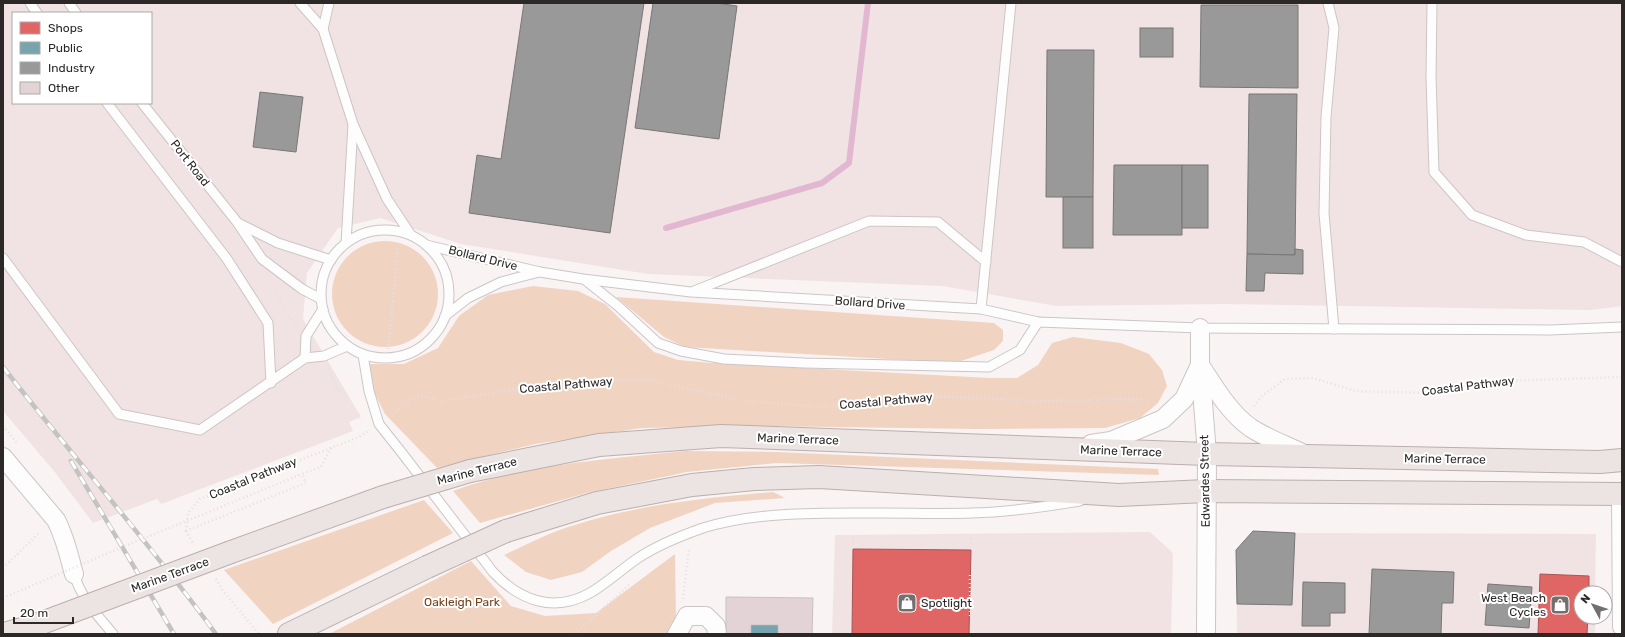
<svg xmlns="http://www.w3.org/2000/svg" width="1625" height="637" viewBox="0 0 1625 637" font-family="Rubik,sans-serif">
  <style>
    .built { fill: #f1e3e3; fill-rule: evenodd }
    .green { fill: #f1d3c2 }
    .shops { fill: #e06666; stroke: #aa5353 }
    .public { fill: #76a5af; stroke: #608086 }
    .industry { fill: #999; stroke: #787777 }
    .lines { fill: none; stroke-linecap: round; stroke-linejoin: round }
    .stream { stroke: #e1b7d1; stroke-width: 6 }
    .building { fill: #e3d3d7; stroke: #c6c0c1 }
    .service-casing { stroke: #cbc6c6; stroke-width: 11 }
    .minor-casing { stroke: #cbc6c6; stroke-width: 20 }
    .trunk-casing { stroke: #bbafad; stroke-width: 24 }
    .path { stroke: #e3e0e0; stroke-width: 2.5; stroke-dasharray: 1 3; stroke-linecap: butt }
    .service { stroke: #fefdfd; stroke-width: 9 }
    .minor { stroke: #fefdfd; stroke-width: 18 }
    .trunk { stroke: #ebe4e2; stroke-width: 22 }
    .rail-casing { stroke: #c4c3c3; stroke-width: 4.5 }
    .rail { stroke: #fff; stroke-width: 3; stroke-dasharray: 9; stroke-linecap: butt }
    .trunk-bridge-casing { stroke: #bbafad; stroke-width: 24; stroke-linecap: butt }
    .path-bridge { stroke: #e3e0e0; stroke-width: 2.5; stroke-dasharray: 1 3; stroke-linecap: butt }
    .trunk-bridge { stroke: #ebe4e2; stroke-width: 22 }
    .labels { text-anchor: middle; stroke-width: 4; stroke-linejoin: round; paint-order: stroke }
    .street-label { font-size: 12px; fill: #2c2828; stroke: #fff }
    .poi-label { font-size: 12px; fill: #2c2828; stroke: #fff; text-anchor: end }
    .park-label { font-size: 12px; fill: #753f18; stroke: #fff }
  </style>
  <rect width="100%" height="100%" fill="#faf3f3"/>
  <g class="built">
    <path d="M3 3H1622V306L1591 310 1224 304 1056 306 943 286 648 274 461 244 380 218 338 228 307 273 303 319 361 417 349 422 353 431 161 504 157 499 93 523 54 471 3 411ZM13 13H151V103H13Z"/>
    <path d="M1253 531 1295 533 1596 534 1595 593H1581V617H1595V634H1237L1236 550Z"/>
    <path d="M1150 532 1172 552 1173 555 1171 634H832L835 535Z"/>
  </g>
  <g class="green">
    <circle cx="385" cy="294" r="53"/>
    <path d="M533 286 578 291 605 304 654 352 678 360 712 363 990 378H1017L1038 365 1052 343 1073 337 1121 343 1149 354 1162 370 1167 386 1158 403 1140 418 1105 428 976 429 756 426 642 428 535 444 437 468 385 414 360 364H404L438 348 459 316 488 295Z"/>
    <path d="M616 297 994 323 1003 330V341L994 350 955 363 685 347 664 337Z"/>
    <path d="M685 451 776 452 1158 469 1159 475 777 463 687 472 587 493 480 523 453 491C527 464 607 459 685 451Z"/>
    <path d="M773 492 785 498 715 503 650 528 611 551 582 572 551 580 526 572 504 555C521 547 539 538 557 531 626 506 700 498 773 492Z"/>
    <path d="M424 500 453 533 273 624 224 570Z"/>
    <path d="M675 554 676 622 668 634H329L471 561 511 606 545 616 596 613Z"/>
  </g>
  <g class="shops">
    <path d="M853 549 971 550 969 634H852Z"/>
    <path d="M1540 574 1589 576V593H1581V617H1588L1587 634H1538Z"/>
  </g>
  <rect class="public" x="751" y="625" width="27" height="9"/>
  <g class="industry">
    <path d="M524 3H644L610 233 469 213 477 155 501 159Z"/>
    <path d="M653 3H717L737 6 719 139 635 128Z"/>
    <path d="M1201 5H1298V88L1200 87Z"/>
    <rect x="1140" y="28" width="33" height="29"/>
    <path d="M1047 50H1094L1093 197H1046Z"/>
    <path d="M260 92 303 97 296 152 253 147Z"/>
    <path d="M1249 94H1297L1295 255 1247 254Z"/>
    <path d="M1114 165H1182V235H1113Z"/>
    <rect x="1182" y="165" width="26" height="63"/>
    <rect x="1063" y="197" width="30" height="51"/>
    <path d="M1295 249 1303 250V274L1265 273 1264 291H1246L1247 254 1295 255Z"/>
    <path d="M1253 531 1295 533 1292 605 1237 604 1236 550Z"/>
    <path d="M1372 569 1454 572 1453 603H1442L1441 634H1369Z"/>
    <path d="M1303 582 1345 583V613H1330V626H1302Z"/>
    <path d="M1488 584 1532 587 1529 628 1485 625Z"/>
  </g>
  <g class="lines">
    <path class="stream" d="M666 228 822 183 849 163 868 3"/>
  </g>
  <path class="building" d="M726 597 813 598 812 634H778V625H751V634H726Z"/>
  <g class="lines">
    <g class="service-casing">
      <g id="service">
        <path d="M30 3 37 13"/>
        <path d="M69 3 76 13"/>
        <path d="M300 3 323 29 353 124 387 199 411 235"/>
        <path d="M1328 3 1334 28 1326 117 1324 213 1334 329"/>
        <path d="M1432 3 1431 77 1434 172 1472 215 1526 235 1584 242 1622 262"/>
        <path d="M323 29 329 3"/>
        <path d="M107 103 227 259 268 323 271 383"/>
        <path d="M142 103 237 222 262 259 302 289 321 299"/>
        <path d="M238 223 278 243 331 260"/>
        <circle cx="385" cy="294" r="64"/>
        <path d="M346 243 353 125"/>
        <path d="M426 245 540 272 583 279 691 292 981 309 1038 322 1200 328 1550 330 1622 327"/>
        <path d="M3 258 119 414 200 430 305 358 324 356 347 346"/>
        <path d="M585 280 618 306 658 343 681 351 724 359 804 363 989 367 1020 350 1038 322"/>
        <path d="M694 291 869 221 938 222 986 262"/>
        <path d="M981 309 1011 3"/>
        <path d="M445 316 468 298 501 282 539 272"/>
        <path d="M363 355 369 391 379 424 402 453 493 572C520 601 554 613 590 593 607 583 622 569 638 558 658 545 680 536 703 528 756 511 826 513 882 513 912 513 942 514 972 513 1008 512 1044 507 1080 501"/>
        <path d="M305 358 306 336 323 309"/>
        <path d="M74 574C81 598 98 616 113 634"/>
      </g>
    </g>
    <g class="minor-casing">
      <g id="minor">
        <path d="M1200 328V365L1207 454 1206 634"/>
        <path d="M1200 365C1214 386 1229 413 1251 428 1268 439 1288 446 1306 455"/>
        <path d="M1091 444 1111 441 1163 419 1184 399 1199 367"/>
        <path d="M3 457 56 520C65 537 69 556 74 574"/>
        <path d="M1621 494 1622 627"/>
        <path d="M677 634 687 616H706L716 626 717 634"/>
      </g>
    </g>
    <g class="trunk-casing">
      <g id="trunk">
        <path d="M470 471 599 445 721 436 1207 454 1600 462 1622 460"/>
        <path d="M506 531 597 503 692 485 754 479 819 477 1119 495 1206 491 1622 494"/>
        <path d="M231 552 383 497"/>
        <path d="M4 634 39 624"/>
        <path d="M289 634 427 567"/>
      </g>
    </g>
    <g class="path">
      <path d="M274 287 285 310 297 325"/>
      <path d="M388 349 398 246"/>
      <path d="M329 369 340 393"/>
      <path d="M1254 406 1262 396 1285 379 1313 378 1355 391 1427 393 1501 381 1622 377"/>
      <path d="M392 414 418 395 442 401 541 385 647 379 744 401 820 407 921 396 1043 401 1143 399 1150 405"/>
      <path d="M3 426 17 443"/>
      <path d="M186 531 188 513 200 499 359 437 368 431"/>
      <path d="M186 531 306 483 302 474 321 467 331 447"/>
      <path d="M186 531 194 545"/>
      <path d="M853 543 854 536"/>
      <path d="M971 544V537"/>
      <path d="M3 568 40 532"/>
      <path d="M216 579 223 591 259 634"/>
      <path d="M683 599 689 548"/>
      <path d="M970 616V573"/>
      <path d="M575 634 630 584"/>
    </g>
    <use href="#service" class="service"/>
    <use href="#minor" class="minor"/>
    <use href="#trunk" class="trunk"/>
    <g class="rail-casing">
      <g id="rail">
        <path d="M3 367C73 457 149 542 216 634"/>
        <path d="M71 461 174 634"/>
      </g>
    </g>
    <use href="#rail" class="rail"/>
    <g class="trunk-bridge-casing">
      <g id="trunk-bridge">
        <path d="M383 497 470 471"/>
        <path d="M427 567 506 531"/>
        <path d="M39 624 231 552"/>
      </g>
    </g>
    <path class="path-bridge" d="M3 598 127 545 302 474"/>
    <use href="#trunk-bridge" class="trunk-bridge"/>
  </g>
  <defs>
    <g id="shop-square" transform="scale(1)"><rect x="-9" y="-9" width="18" height="18" rx="4" fill="#746f6f" stroke="#fff"/><path d="M-5-2.5h2.3a2.7 3.5 0 0 1 5.4 0H5L5.5 6h-11ZM-1.5-2.5h3a1.5 2.3 0 0 0-3 0Z" fill="#fff"/></g>
  </defs>
  <g fill-rule="evenodd">
    <use href="#shop-square" x="907" y="603"/>
    <use href="#shop-square" x="1560" y="605"/>
  </g>
  <g class="labels">
    <g class="street-label">
      <text transform="translate(190 163) rotate(52)" y="4">Port Road</text>
      <text transform="translate(483 258) rotate(14)" y="4">Bollard Drive</text>
      <text transform="translate(870 303) rotate(4)" y="4">Bollard Drive</text>
      <text transform="translate(566 385) rotate(-5)" y="4">Coastal Pathway</text>
      <text transform="translate(1468 386) rotate(-7)" y="4">Coastal Pathway</text>
      <text transform="translate(886 401) rotate(-5)" y="4">Coastal Pathway</text>
      <text transform="translate(798 439) rotate(2)" y="4">Marine Terrace</text>
      <text transform="translate(1121 451) rotate(2)" y="4">Marine Terrace</text>
      <text transform="translate(1445 459) rotate(1)" y="4">Marine Terrace</text>
      <text transform="translate(477 471) rotate(-14)" y="4">Marine Terrace</text>
      <text transform="translate(253 478) rotate(-22)" y="4">Coastal Pathway</text>
      <text transform="translate(1205 481) rotate(-91)" y="4">Edwardes Street</text>
      <text transform="translate(170 575) rotate(-20)" y="4">Marine Terrace</text>
    </g>
    <g class="poi-label">
      <text x="1546" y="602">West Beach<tspan x="1546" dy="14">Cycles</tspan></text>
      <text x="921" y="607" text-anchor="start">Spotlight</text>
    </g>
    <g class="park-label">
      <text x="462" y="606">Oakleigh Park</text>
    </g>
  </g>
  <rect width="1625" height="637" fill="none" stroke="#2c2828" stroke-width="8"/>
  <rect x="12" y="12" width="140" height="92" fill="#ffffff" stroke="#aba9a9"/>
  <rect x="20" y="22" width="20" height="12" fill="#e06666" stroke="#aba9a9"/>
  <text x="48" y="32" font-size="12" fill="#2c2828">Shops</text>
  <rect x="20" y="42" width="20" height="12" fill="#76a5af" stroke="#aba9a9"/>
  <text x="48" y="52" font-size="12" fill="#2c2828">Public</text>
  <rect x="20" y="62" width="20" height="12" fill="#999999" stroke="#aba9a9"/>
  <text x="48" y="72" font-size="12" fill="#2c2828">Industry</text>
  <rect x="20" y="82" width="20" height="12" fill="#e3d3d7" stroke="#aba9a9"/>
  <text x="48" y="92" font-size="12" fill="#2c2828">Other</text>
  <g transform="translate(1593 605) rotate(310)"><circle r="19" fill="#ffffff" stroke="#aba9a9"/>
  <path d="M0-3L7 15L0 10L-7 15Z" fill="#746f6f"/>
  <text y="-6" font-size="11" font-weight="bold" text-anchor="middle" fill="#2c2828">N</text>
  </g>
  <path d="M14 617v6h59v-6" fill="none" stroke="#2c2828" stroke-width="2"/>
  <text x="20" y="617" font-size="12" fill="#2c2828" stroke="#ffffff" stroke-width="3" paint-order="stroke">20 m</text>
</svg>
